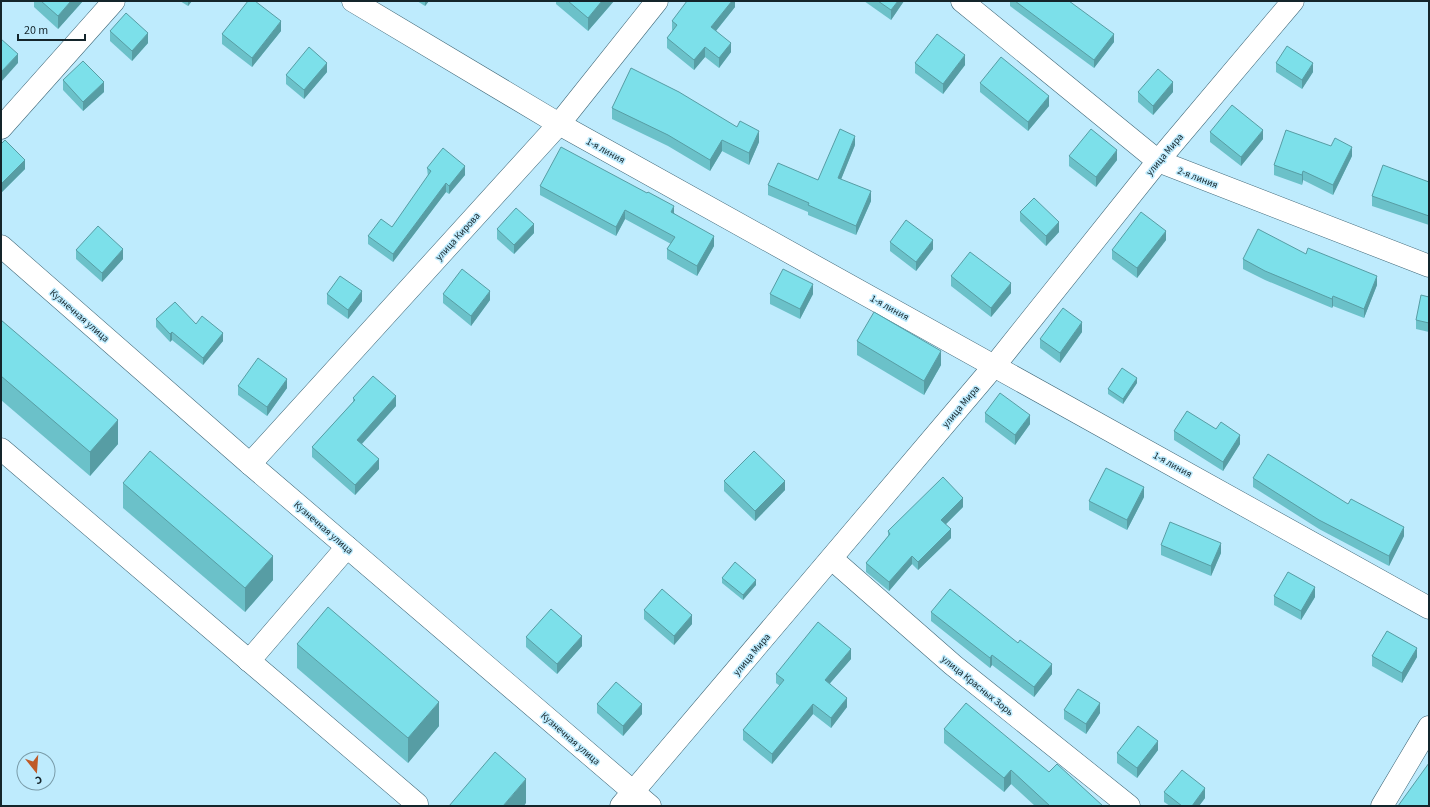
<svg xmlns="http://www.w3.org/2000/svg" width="1430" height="807" viewBox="0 0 1430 807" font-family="'Source Sans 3',sans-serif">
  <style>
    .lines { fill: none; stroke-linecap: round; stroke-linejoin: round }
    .minor-casing { stroke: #406878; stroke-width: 23 }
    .major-casing { stroke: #406878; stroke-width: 23 }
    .minor { stroke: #fff; stroke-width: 22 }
    .major { stroke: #fff; stroke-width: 22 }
    .wall { fill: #6bc1c9 }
    .shaded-wall { fill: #579da4 }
    .building { fill: #7ce0ea; stroke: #579da4 }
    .labels { text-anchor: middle; stroke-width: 3; stroke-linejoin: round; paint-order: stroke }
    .street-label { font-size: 10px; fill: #14252b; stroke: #beebfd }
  </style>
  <rect width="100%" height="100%" fill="#beebfd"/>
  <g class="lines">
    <g class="minor-casing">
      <g id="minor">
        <path d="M353 1 559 124 1429 608"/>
        <path d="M962 1 1158 161 1429 266"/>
        <path d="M1 128 114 1"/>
        <path d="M1 246 250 464 650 806"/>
        <path d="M1 449 417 804 415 806"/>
        <path d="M250 464 559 124 657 1"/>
        <path d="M832 559 953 665 1129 806"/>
        <path d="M249 661 347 547"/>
        <path d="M1382 806 1429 727"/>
      </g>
    </g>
    <g class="major-casing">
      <path id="major" d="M621 806 995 365 1158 161 1293 1"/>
    </g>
    <use href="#minor" class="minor"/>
    <use href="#major" class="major"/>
  </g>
  <g class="wall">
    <path d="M34 1H83L58 29 34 7Z"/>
    <path d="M180 1H192L188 6Z"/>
    <path d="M417 1H429L425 6Z"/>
    <path d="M556 1H614L588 31 556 4Z"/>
    <path d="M735 1V7L716 31 731 52 719 68 705 57 694 70 667 48V38L673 31 672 30V21Z"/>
    <path d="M864 1H904L891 20Z"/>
    <path d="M1010 1H1069L1114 42 1094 68 1010 6Z"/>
    <path d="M110 31 148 43 132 61 110 41Z"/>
    <path d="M281 31 252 67 222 44V34Z"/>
    <path d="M915 63 965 65 943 94 915 73Z"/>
    <path d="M1276 63 1313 72 1302 89 1276 72Z"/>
    <path d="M327 72 304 99 286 84V75Z"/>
    <path d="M63 80 104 92 83 111 63 90Z"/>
    <path d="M980 83 1049 106 1028 131 980 92Z"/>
    <path d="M1138 92H1173L1153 115 1138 102Z"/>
    <path d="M612 108 759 142 749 165 722 151 710 171 668 146 612 119Z"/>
    <path d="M1210 132 1263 139 1241 166 1210 142Z"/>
    <path d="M1 144 25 169 2 192 1 191Z"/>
    <path d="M855 145 841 179 871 201 856 235 808 215V212L768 195V185L818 180Z"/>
    <path d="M1069 156 1117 160 1096 187 1069 166Z"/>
    <path d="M1352 156 1333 195 1303 180 1302 185 1274 175V165Z"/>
    <path d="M427 168 465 175 449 194 446 192 393 262 368 244V236L392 227 428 177Z"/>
    <path d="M1429 182V225L1372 206V196Z"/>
    <path d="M540 186 674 213 714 246 697 276 667 259V249L671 244 625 219 616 236 540 195Z"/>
    <path d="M1020 212 1059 232 1046 246 1020 221Z"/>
    <path d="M497 229 534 233 514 254 497 239Z"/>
    <path d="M1166 240 1137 278 1112 259V250Z"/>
    <path d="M890 242 933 249 916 271 890 251Z"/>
    <path d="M76 250 123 259 102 282 76 259Z"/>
    <path d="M1306 254 1377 285 1364 318 1333 306 1332 308 1265 280 1243 269V259Z"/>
    <path d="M951 276 1011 293 991 317 951 286Z"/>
    <path d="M327 294 362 301 348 319 327 304Z"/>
    <path d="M443 294 490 300 471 326 443 303Z"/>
    <path d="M770 294H813L800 319 770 304Z"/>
    <path d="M1429 297V332L1416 329V320Z"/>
    <path d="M156 319 196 324 223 341 203 365 172 340 170 342 156 327Z"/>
    <path d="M1 320 118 444 90 476 1 400Z"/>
    <path d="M1082 332 1060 363 1040 348V339Z"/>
    <path d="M857 341 941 365 924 395 857 355Z"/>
    <path d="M1137 383 1123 404 1108 394V389Z"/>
    <path d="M238 386 287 388 267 416 238 395Z"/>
    <path d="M353 398 396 406 362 444 379 469 355 495 312 457V447L353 402Z"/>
    <path d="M985 413 1030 424 1015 445 985 422Z"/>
    <path d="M1174 431 1240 444 1223 471 1174 440Z"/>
    <path d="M1253 478 1348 504 1404 536 1389 566 1319 529 1253 487Z"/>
    <path d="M724 481 785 490 755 521 724 491Z"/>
    <path d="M123 483 273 580 245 612 123 508Z"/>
    <path d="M1144 497 1127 530 1089 510V501Z"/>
    <path d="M963 507 946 524 951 538 918 570 912 564 889 591 866 572V563L888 536V531Z"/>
    <path d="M1161 545 1221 553 1211 576 1161 555Z"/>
    <path d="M722 578 756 585 743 600 722 583Z"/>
    <path d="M1274 596 1315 597 1301 620 1274 605Z"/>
    <path d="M644 610 692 624 674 645 644 619Z"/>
    <path d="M931 612 1018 643 1052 674 1034 697 992 665 990 668 931 621Z"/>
    <path d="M526 637 582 646 557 674 526 647Z"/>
    <path d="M297 644 439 726 408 763 297 668Z"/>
    <path d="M1372 656 1417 657 1402 683 1372 666Z"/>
    <path d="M851 659 830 683 847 707 831 728 813 714 772 764 743 740V730L780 686 776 683V674Z"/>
    <path d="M597 704 642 714 623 736 597 713Z"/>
    <path d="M1064 710 1100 713 1086 734 1064 719Z"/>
    <path d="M944 729 1049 772 1103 806H1035L1011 784 1004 792 944 743Z"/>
    <path d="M1158 750 1137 778 1117 763V753Z"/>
    <path d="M1164 792 1205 798 1199 806H1170L1164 802Z"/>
  </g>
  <g class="shaded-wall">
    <path d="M71 1H83L58 29V16Z"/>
    <path d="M188 1H192L188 6Z"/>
    <path d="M425 1H429L425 6Z"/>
    <path d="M602 1H614L588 31V18Z"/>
    <path d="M732 1H735V7L711 37V27Z"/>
    <path d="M898 1H904L891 20V10Z"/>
    <path d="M281 21V31L252 67V58Z"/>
    <path d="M148 33V43L132 61V51Z"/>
    <path d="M1114 34V42L1094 68V60Z"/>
    <path d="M731 43V52L719 68V58Z"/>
    <path d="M705 47V57L694 70V60Z"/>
    <path d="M18 54V63L1 82V72Z"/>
    <path d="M965 55V65L943 94V84Z"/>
    <path d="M327 63V72L304 99V90Z"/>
    <path d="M1313 63V72L1302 89V80Z"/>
    <path d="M104 82V92L83 111V102Z"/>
    <path d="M1173 82V92L1153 115V106Z"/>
    <path d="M1049 96V106L1028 131V122Z"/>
    <path d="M1263 130V139L1241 166V157Z"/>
    <path d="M759 131V142L749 165V153Z"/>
    <path d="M855 136V145L838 187V178Z"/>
    <path d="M722 140V151L710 171V160Z"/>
    <path d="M1352 147V156L1333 195V185Z"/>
    <path d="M1117 150V160L1096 187V177Z"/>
    <path d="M25 160V169L2 192V183Z"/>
    <path d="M465 166V175L449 194V186Z"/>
    <path d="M1303 171V180L1302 185V175Z"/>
    <path d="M446 183V192L393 262V254Z"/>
    <path d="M871 191V201L856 235V226Z"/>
    <path d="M674 206V216L671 212Z"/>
    <path d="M625 210V219L616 236V227Z"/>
    <path d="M1059 222V232L1046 246V236Z"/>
    <path d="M534 224V233L514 254V245Z"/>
    <path d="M1166 231V240L1137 278V268Z"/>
    <path d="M714 236V246L697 276V266Z"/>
    <path d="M933 240V249L916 271V262Z"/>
    <path d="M123 249V259L102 282V273Z"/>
    <path d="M1377 276V285L1364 318V309Z"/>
    <path d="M1011 283V293L991 317V308Z"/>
    <path d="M813 284V294L800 319V309Z"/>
    <path d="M362 291V301L348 319V310Z"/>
    <path d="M490 291V300L471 326V316Z"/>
    <path d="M1333 296V306L1332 308V299Z"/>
    <path d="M1082 322V332L1060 363V353Z"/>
    <path d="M172 332V340L170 342V334Z"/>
    <path d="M223 333V341L203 365V358Z"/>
    <path d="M941 351V365L924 395V381Z"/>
    <path d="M1137 378V383L1123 404V399Z"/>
    <path d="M287 379V388L267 416V407Z"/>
    <path d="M396 396V406L357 449V440Z"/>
    <path d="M1030 415V424L1015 445V435Z"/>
    <path d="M118 420V444L90 476V452Z"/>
    <path d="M1240 435V444L1223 471V462Z"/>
    <path d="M379 459V469L355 495V485Z"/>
    <path d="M785 481V490L755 521V511Z"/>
    <path d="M1144 487V497L1127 530V520Z"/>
    <path d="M963 498V507L941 529V520Z"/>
    <path d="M1404 527V536L1389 566V556Z"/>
    <path d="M951 529V538L918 570V562Z"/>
    <path d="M1221 543V553L1211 576V566Z"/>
    <path d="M273 556V580L245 612V588Z"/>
    <path d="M912 556V564L889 591V582Z"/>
    <path d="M756 580V585L743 600V595Z"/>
    <path d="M1315 587V597L1301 620V611Z"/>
    <path d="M692 615V624L674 645V636Z"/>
    <path d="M582 636V646L557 674V664Z"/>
    <path d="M1417 648V657L1402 683V673Z"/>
    <path d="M851 649V659L825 689V680Z"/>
    <path d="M992 655V665L990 668V658Z"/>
    <path d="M1052 664V674L1034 697V687Z"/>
    <path d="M847 698V707L831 728V718Z"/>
    <path d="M439 702V726L408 763V738Z"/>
    <path d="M1100 703V713L1086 734V724Z"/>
    <path d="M642 704V714L623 736V726Z"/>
    <path d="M813 704V714L772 764V754Z"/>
    <path d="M1158 741V750L1137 778V768Z"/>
    <path d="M1011 770V784L1004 792V778Z"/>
    <path d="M526 779V803L524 806H503Z"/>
    <path d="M1205 788V798L1199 806H1192Z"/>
  </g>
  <g class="building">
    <path d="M41 1H71L58 16Z"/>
    <path d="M248 1H255L281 21 252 58 222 34Z"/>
    <path d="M568 1H602L588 18Z"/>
    <path d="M687 1H732L711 27 731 43 719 58 705 47 694 60 667 38 677 25 672 21Z"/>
    <path d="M878 1H898L891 10Z"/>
    <path d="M1015 1H1069L1114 34 1094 60Z"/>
    <path d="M126 13 148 33 132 51 110 31Z"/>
    <path d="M937 34 965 55 943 84 915 63Z"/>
    <path d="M1 39 18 54 1 72Z"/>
    <path d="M1287 46 1313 63 1302 80 1276 63Z"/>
    <path d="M309 47 327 63 304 90 286 75Z"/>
    <path d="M1001 57 1049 96 1028 122 980 83Z"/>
    <path d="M83 61 104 82 83 102 63 80Z"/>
    <path d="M631 68 679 92 737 127 740 121 759 131 749 153 722 140 710 160 668 135 612 108Z"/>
    <path d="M1158 69 1173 82 1153 106 1138 92Z"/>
    <path d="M1232 105 1263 130 1241 157 1210 132Z"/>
    <path d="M840 129 855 136 838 178 871 191 856 226 808 205 809 203 768 185 778 163 818 180Z"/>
    <path d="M1091 129 1117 150 1096 177 1069 156Z"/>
    <path d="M1286 130 1331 146 1335 138 1352 147 1333 185 1303 171 1302 175 1274 165Z"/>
    <path d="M5 140 25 160 2 183 1 181V144Z"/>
    <path d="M561 147 647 193 648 192 674 206 671 212 714 236 697 266 667 249 675 237 625 210 616 227 540 186Z"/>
    <path d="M443 148 465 166 449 186 446 183 393 254 368 236 381 219 392 227 431 171 427 168Z"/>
    <path d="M1383 165 1429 182V216L1372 196Z"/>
    <path d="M1034 198 1059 222 1046 236 1020 212Z"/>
    <path d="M516 208 534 224 514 245 497 229Z"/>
    <path d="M1141 212 1166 231 1137 268 1112 250Z"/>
    <path d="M906 220 933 240 916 262 890 242Z"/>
    <path d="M98 226 123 249 102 273 76 250Z"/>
    <path d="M1258 229 1306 254 1308 248 1377 276 1364 309 1333 296 1332 299 1265 271 1243 259Z"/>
    <path d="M970 252 1011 283 991 308 951 276Z"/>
    <path d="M462 269 490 291 471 316 443 294Z"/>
    <path d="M783 269 813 284 800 309 770 294Z"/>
    <path d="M340 276 362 291 348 310 327 294Z"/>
    <path d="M1421 295 1429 297V323L1416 320Z"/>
    <path d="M175 302 196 324 202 316 223 333 203 358 172 332 170 334 156 319Z"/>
    <path d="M1063 308 1082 322 1060 353 1040 339Z"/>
    <path d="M874 312 941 351 924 381 857 341Z"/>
    <path d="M1 320 118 420 90 452 1 376Z"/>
    <path d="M258 358 287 379 267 407 238 386Z"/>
    <path d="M1122 368 1137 378 1123 399 1108 389Z"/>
    <path d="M373 376 396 396 357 440 379 459 355 485 312 447 355 400 353 398Z"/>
    <path d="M1000 393 1030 415 1015 435 985 413Z"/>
    <path d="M1187 411 1216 429 1221 422 1240 435 1223 462 1174 431Z"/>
    <path d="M150 451 273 556 245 588 123 483Z"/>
    <path d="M754 451 785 481 755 511 724 481Z"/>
    <path d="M1268 454 1348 504 1351 499 1404 527 1389 556 1319 520 1253 478Z"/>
    <path d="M1106 468 1144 487 1127 520 1089 501Z"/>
    <path d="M943 477 963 498 941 520 951 529 918 562 912 556 889 582 866 563 890 534 888 531Z"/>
    <path d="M1170 522 1221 543 1211 566 1161 545Z"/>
    <path d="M735 562 756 580 743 595 722 578Z"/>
    <path d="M1288 572 1315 587 1301 611 1274 596Z"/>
    <path d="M662 589 692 615 674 636 644 610Z"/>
    <path d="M950 589 1018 643 1020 640 1052 664 1034 687 992 655 990 658 931 612Z"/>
    <path d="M328 607 439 702 408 738 297 644Z"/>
    <path d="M551 609 582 636 557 664 526 637Z"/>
    <path d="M818 622 851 649 825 680 847 698 831 718 813 704 772 754 743 730 784 680 776 674Z"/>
    <path d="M1387 631 1417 648 1402 673 1372 656Z"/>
    <path d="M616 682 642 704 623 726 597 704Z"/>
    <path d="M1078 689 1100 703 1086 724 1064 710Z"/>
    <path d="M966 703 1049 772 1057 764 1103 806H1050L1011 770 1004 778 944 729Z"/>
    <path d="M1138 726 1158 741 1137 768 1117 753Z"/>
    <path d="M495 752 526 779 503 806H449Z"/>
    <path d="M1429 763V806H1398Z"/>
    <path d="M1182 770 1205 788 1192 806H1182L1164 792Z"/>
  </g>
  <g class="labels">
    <g class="street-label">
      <text transform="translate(606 150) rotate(29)" y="4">1-я линия</text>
      <text transform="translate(1164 154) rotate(-50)" y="4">улица Мира</text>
      <text transform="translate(1198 177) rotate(21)" y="4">2-я линия</text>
      <text transform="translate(457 236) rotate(-48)" y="4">улица Кирова</text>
      <text transform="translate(890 307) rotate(29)" y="4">1-я линия</text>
      <text transform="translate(80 315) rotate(41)" y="4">Кузнечная улица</text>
      <text transform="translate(960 406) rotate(-50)" y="4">улица Мира</text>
      <text transform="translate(1173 464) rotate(29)" y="4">1-я линия</text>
      <text transform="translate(324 527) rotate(41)" y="4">Кузнечная улица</text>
      <text transform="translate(751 654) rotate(-50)" y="4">улица Мира</text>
      <text transform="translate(978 685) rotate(39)" y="4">улица Красных Зорь</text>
      <text transform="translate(571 738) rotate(41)" y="4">Кузнечная улица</text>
    </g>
  </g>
  <rect width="1430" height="807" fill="none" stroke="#14252b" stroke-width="4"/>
  <g transform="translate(36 771) rotate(163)"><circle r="19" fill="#beebfd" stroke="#7a9ca9"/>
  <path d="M0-3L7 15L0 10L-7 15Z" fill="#bf5a27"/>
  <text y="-6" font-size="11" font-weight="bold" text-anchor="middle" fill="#14252b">С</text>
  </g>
  <path d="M18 34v6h67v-6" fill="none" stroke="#14252b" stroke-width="2"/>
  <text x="24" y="34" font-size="12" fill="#14252b" stroke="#beebfd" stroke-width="3" paint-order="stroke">20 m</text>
</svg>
